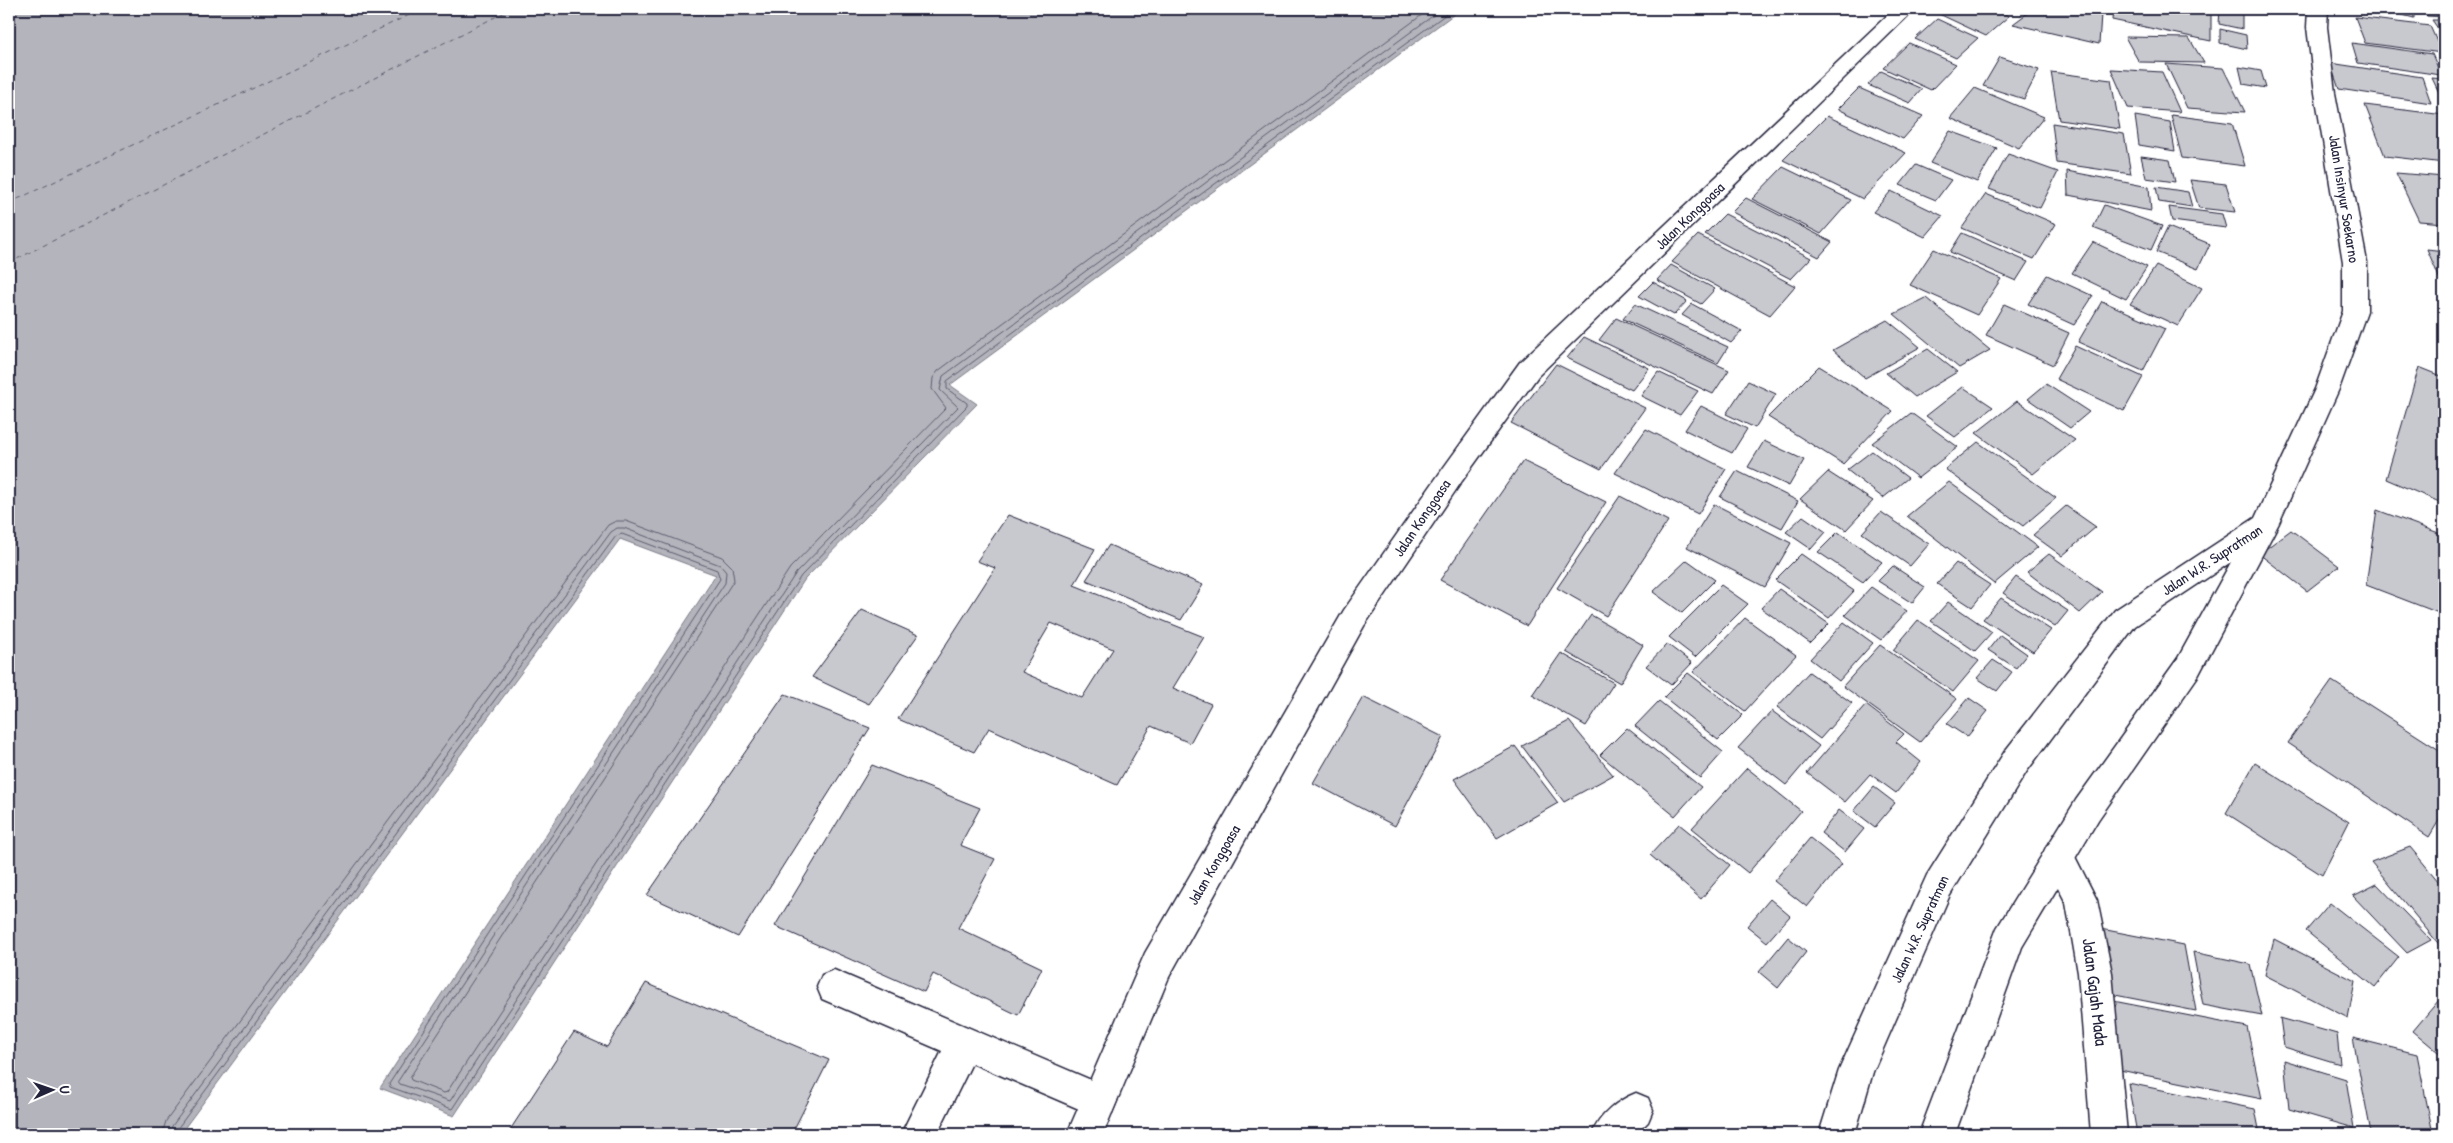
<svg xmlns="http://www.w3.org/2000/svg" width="2453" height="1143" viewBox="0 0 2453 1143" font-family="'Patrick Hand',sans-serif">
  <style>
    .water { fill: #b4b4bc; stroke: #7a7a88 }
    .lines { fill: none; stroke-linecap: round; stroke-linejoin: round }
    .shore { stroke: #5c5c6f; stroke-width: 1 }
    .ferry { stroke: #5c5c6f; stroke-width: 1; stroke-dasharray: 5 4.5; stroke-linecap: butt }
    .building { fill: #c8c8cf; stroke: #22223b; fill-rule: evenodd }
    .lane-casing { stroke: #22223b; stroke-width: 3 }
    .secondary-casing { stroke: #22223b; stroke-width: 3 }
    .primary-casing { stroke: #22223b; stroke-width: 3 }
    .highway-casing { stroke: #22223b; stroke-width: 3 }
    .lane { fill: #fff; fill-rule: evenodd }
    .secondary { fill: #fff; fill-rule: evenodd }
    .primary { fill: #fff; fill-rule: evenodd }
    .highway { fill: #fff; fill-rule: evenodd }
    .labels { text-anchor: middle; stroke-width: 4; stroke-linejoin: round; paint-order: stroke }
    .street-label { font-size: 15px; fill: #22223b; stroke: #fff }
    .near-street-label { font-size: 18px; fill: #22223b; stroke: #fff }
  </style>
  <rect width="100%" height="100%" fill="#fff"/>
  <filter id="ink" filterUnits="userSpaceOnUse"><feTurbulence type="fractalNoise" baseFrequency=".02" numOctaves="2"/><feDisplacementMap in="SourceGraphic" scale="10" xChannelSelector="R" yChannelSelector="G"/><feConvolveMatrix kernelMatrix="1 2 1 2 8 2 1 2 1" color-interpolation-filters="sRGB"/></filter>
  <g filter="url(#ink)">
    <path class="water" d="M9 9H1461L950 385 977 404 805 579 454 1116 380 1088 716 575 620 539 180 1134H9Z"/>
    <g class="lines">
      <g class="shore">
        <path d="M162 1134 166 1121 608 525 616 521H626L722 557 732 567 734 580 410 1077 411 1080 444 1093 447 1092 790 568 946 408 932 389 933 378 938 371 1430 9"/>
        <path d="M170 1134 172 1126 611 532 617 528H624L720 565 726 572 725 583 398 1081 400 1084 450 1101 796 573 958 407 940 390 943 376 1442 9"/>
        <path d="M176 1134 177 1129 616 536 622 534 717 570 720 579 389 1084 390 1087 452 1109 801 576 967 406V403L947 389V381L1453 9"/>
      </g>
      <g class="ferry">
        <path d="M9 203 422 9"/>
        <path d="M9 263 511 9"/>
      </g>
    </g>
    <g class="building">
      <path d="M1942 9H1993L2009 16 1986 36 1937 13Z"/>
      <path d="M2033 9H2075L2101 14 2099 44 2013 24Z"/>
      <path d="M2113 9H2211V41L2112 20Z"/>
      <path d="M2220 9H2242V29L2219 24Z"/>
      <path d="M2379 9H2414V18Z"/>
      <path d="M2423 9H2444V17L2427 16Z"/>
      <path d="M2355 17 2430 26 2442 53 2365 43Z"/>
      <path d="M1937 19 1978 38 1956 58 1915 39Z"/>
      <path d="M2432 20H2444V37Z"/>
      <path d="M2220 29 2246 35 2247 49 2220 43Z"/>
      <path d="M2125 37 2189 38 2204 63 2139 62Z"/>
      <path d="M1909 43 1956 64 1931 90 1883 68Z"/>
      <path d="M2352 43 2432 54 2441 75 2358 63Z"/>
      <path d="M2000 57 2039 70 2024 99 1983 86Z"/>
      <path d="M2330 63 2422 77 2431 103 2339 89Z"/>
      <path d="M2166 64 2223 68 2245 112 2187 108Z"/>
      <path d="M2239 67 2261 71 2266 88 2243 84Z"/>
      <path d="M2111 69 2162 72 2180 112 2128 108Z"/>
      <path d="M1881 71 1922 89 1910 103 1868 85Z"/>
      <path d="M2051 72 2111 80 2120 129 2059 120Z"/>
      <path d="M2432 78 2444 79V100L2442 99Z"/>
      <path d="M1859 88 1923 116 1903 139 1838 109Z"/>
      <path d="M1975 88 2044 117 2019 148 1950 118Z"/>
      <path d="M2365 105 2444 115V163L2385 156Z"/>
      <path d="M2171 115 2232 123 2245 166 2182 158Z"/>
      <path d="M1827 116 1906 153 1863 199 1783 160Z"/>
      <path d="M2135 116 2170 122 2175 151 2139 145Z"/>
      <path d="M2052 123 2124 134 2131 174 2057 163Z"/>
      <path d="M1950 131 1997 148 1977 182 1930 163Z"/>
      <path d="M2008 154 2058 172 2040 208 1989 189Z"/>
      <path d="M2141 156 2170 160 2175 182 2146 178Z"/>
      <path d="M1916 165 1951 180 1936 200 1900 185Z"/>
      <path d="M1783 167 1851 200 1821 234 1752 199Z"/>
      <path d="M2067 171 2149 187 2151 211 2068 195Z"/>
      <path d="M2396 173 2444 177V223L2419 221Z"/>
      <path d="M2190 180 2226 184 2235 212 2199 208Z"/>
      <path d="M2156 187 2188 192 2192 207 2159 202Z"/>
      <path d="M1891 191 1943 216 1925 237 1873 212Z"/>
      <path d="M1986 194 2056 224 2034 259 1962 228Z"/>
      <path d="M1746 198 1832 242 1819 257 1732 212Z"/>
      <path d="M2104 205 2162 226 2151 250 2093 228Z"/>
      <path d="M2169 207 2222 214 2226 228 2172 221Z"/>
      <path d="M1725 214 1811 258 1791 279 1705 234Z"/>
      <path d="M2168 227 2210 244 2198 269 2156 252Z"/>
      <path d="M1962 233 2028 262 2016 281 1950 252Z"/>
      <path d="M1698 235 1795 286 1770 315 1672 262Z"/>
      <path d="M2093 242 2147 267 2126 299 2072 273Z"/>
      <path d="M1934 249 2001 279 1977 315 1910 285Z"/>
      <path d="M2427 249 2444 251V289Z"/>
      <path d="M1671 265 1715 289 1701 304 1657 280Z"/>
      <path d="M2156 266 2202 288 2178 326 2130 304Z"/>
      <path d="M2047 275 2093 296 2074 325 2028 304Z"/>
      <path d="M1653 282 1687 301 1674 315 1639 296Z"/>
      <path d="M1926 298 1990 350 1959 368 1894 314Z"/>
      <path d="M2102 301 2165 329 2143 371 2078 342Z"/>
      <path d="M1635 304 1728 347 1718 363 1623 319Z"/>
      <path d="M1692 304 1742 331 1731 343 1682 315Z"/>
      <path d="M2004 304 2069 333 2053 365 1986 335Z"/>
      <path d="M1616 318 1729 370 1713 394 1599 340Z"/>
      <path d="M1887 320 1920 347 1865 378 1833 350Z"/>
      <path d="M1584 337 1649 368 1632 390 1567 358Z"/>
      <path d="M2075 346 2143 377 2124 411 2056 379Z"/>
      <path d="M1928 349 1957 372 1915 397 1886 373Z"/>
      <path d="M1556 364 1645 408 1601 469 1511 423Z"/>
      <path d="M1819 366 1893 411 1843 464 1768 417Z"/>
      <path d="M2419 367 2444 377V504L2386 479Z"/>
      <path d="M1658 372 1698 391 1680 415 1641 396Z"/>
      <path d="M1748 381 1776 394 1755 428 1726 414Z"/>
      <path d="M2046 384 2089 412 2070 428 2028 399Z"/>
      <path d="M1963 387 1993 407 1955 437 1926 416Z"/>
      <path d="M2017 401 2075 440 2033 474 1976 433Z"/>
      <path d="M1701 406 1747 429 1732 453 1685 430Z"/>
      <path d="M1911 413 1958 447 1918 478 1872 443Z"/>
      <path d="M1646 429 1726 469 1698 514 1615 473Z"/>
      <path d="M1764 441 1804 460 1789 486 1748 467Z"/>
      <path d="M1978 442 2056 498 2023 526 1945 469Z"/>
      <path d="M1872 451 1908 478 1883 498 1847 470Z"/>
      <path d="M1523 461 1606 502 1527 626 1440 580Z"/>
      <path d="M1737 471 1798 501 1782 528 1720 497Z"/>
      <path d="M1828 472 1873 501 1846 530 1800 499Z"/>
      <path d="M1949 482 2038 547 1994 584 1907 516Z"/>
      <path d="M1620 496 1668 521 1606 616 1557 588Z"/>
      <path d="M1714 504 1791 543 1765 587 1687 547Z"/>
      <path d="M2066 506 2096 527 2062 556 2033 535Z"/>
      <path d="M2377 510 2444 535V615L2366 585Z"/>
      <path d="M1881 512 1929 544 1910 566 1862 533Z"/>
      <path d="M1008 515 1095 549 1074 585 1204 637 1173 688 1211 704 1190 743 1151 726 1117 785 989 728 974 752 898 719 995 568 977 561ZM1051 623 1113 649 1082 698 1022 672Z"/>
      <path d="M1803 516 1826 532 1811 549 1786 532Z"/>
      <path d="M2291 530 2339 566 2307 591 2259 554Z"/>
      <path d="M1838 532 1882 562 1863 582 1818 552Z"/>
      <path d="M1109 545 1203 585 1181 620 1086 580Z"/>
      <path d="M1801 554 1854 591 1829 618 1775 580Z"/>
      <path d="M2049 554 2102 592 2080 613 2027 572Z"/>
      <path d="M1687 560 1715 580 1682 613 1653 592Z"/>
      <path d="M1956 563 1990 585 1972 607 1937 584Z"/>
      <path d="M1893 566 1925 587 1912 603 1878 581Z"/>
      <path d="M2016 577 2068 611 2055 627 2003 593Z"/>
      <path d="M1721 585 1748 604 1695 657 1669 637Z"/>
      <path d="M1871 587 1907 611 1881 640 1845 615Z"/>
      <path d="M1779 589 1829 624 1810 643 1761 608Z"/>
      <path d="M2001 598 2051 630 2033 652 1983 619Z"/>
      <path d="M1948 602 1992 632 1975 651 1931 621Z"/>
      <path d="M862 610 918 635 869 704 812 677Z"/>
      <path d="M1591 615 1643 645 1620 683 1566 652Z"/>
      <path d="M1745 618 1796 655 1745 711 1693 672Z"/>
      <path d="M1918 620 1979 661 1953 692 1893 650Z"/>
      <path d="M1844 622 1873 643 1839 681 1810 659Z"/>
      <path d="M2000 635 2027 654 2016 668 1988 650Z"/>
      <path d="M1667 644 1692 663 1671 685 1646 666Z"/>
      <path d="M1880 645 1957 699 1920 742 1843 686Z"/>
      <path d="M1561 653 1614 683 1586 726 1532 695Z"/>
      <path d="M1993 660 2012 672 1997 691 1977 678Z"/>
      <path d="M1809 672 1852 703 1820 739 1777 707Z"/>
      <path d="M1688 673 1743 715 1718 740 1664 697Z"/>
      <path d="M2332 681 2444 753V812L2429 837 2288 743Z"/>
      <path d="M785 694 870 728 738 937 647 895Z"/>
      <path d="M1363 697 1443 737 1395 826 1313 783Z"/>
      <path d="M1969 698 1988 711 1967 737 1947 724Z"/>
      <path d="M1659 701 1723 752 1700 778 1635 726Z"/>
      <path d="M1866 705 1904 734 1896 742 1921 762 1896 793 1870 774 1845 802 1807 773Z"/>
      <path d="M1772 711 1819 746 1786 785 1738 748Z"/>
      <path d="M1569 721 1613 775 1564 802 1522 746Z"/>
      <path d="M1627 728 1701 787 1675 816 1600 755Z"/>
      <path d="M1515 746 1558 803 1497 838 1454 779Z"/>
      <path d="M2255 763 2349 822 2322 875 2226 813Z"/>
      <path d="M872 765 980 808 960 845 995 859 958 928 1042 968 1018 1015 933 974 924 992 775 926Z"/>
      <path d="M1747 768 1801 811 1748 873 1692 828Z"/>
      <path d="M1874 787 1895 803 1875 827 1854 811Z"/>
      <path d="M1839 810 1864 829 1845 852 1821 833Z"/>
      <path d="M1679 824 1730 865 1701 899 1650 855Z"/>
      <path d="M1810 838 1842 864 1807 907 1774 881Z"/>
      <path d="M2410 847 2444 888V947L2442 948 2371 862Z"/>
      <path d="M2377 884 2431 940 2407 953 2353 896Z"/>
      <path d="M1770 899 1790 916 1767 942 1747 926Z"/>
      <path d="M2330 903 2399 957 2375 987 2306 931Z"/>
      <path d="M2096 928 2184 945 2196 1011 2105 993Z"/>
      <path d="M1788 937 1806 952 1778 988 1759 972Z"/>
      <path d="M2274 939 2355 981 2348 1018 2265 975Z"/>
      <path d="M2193 952 2250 964 2262 1016 2203 1005Z"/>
      <path d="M646 983 829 1060 794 1129 802 1134 508 1133 574 1032 607 1047Z"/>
      <path d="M2444 994V1057L2413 1031Z"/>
      <path d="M2103 999 2247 1027 2262 1099 2115 1069Z"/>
      <path d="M2280 1018 2337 1034 2340 1064 2284 1047Z"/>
      <path d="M2353 1038 2417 1054 2433 1134 2371 1133Z"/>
      <path d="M2284 1060 2346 1079 2354 1128 2289 1109Z"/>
      <path d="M2128 1083 2255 1109 2260 1134H2137Z"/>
    </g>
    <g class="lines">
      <g class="lane-casing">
        <g id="lane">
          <path d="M834 970 1112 1089 1117 1101 1112 1113 1100 1118 972 1063 937 1134H901L942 1051 822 999 817 987 822 975Z"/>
          <path d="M1636 1093 1648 1098 1653 1110 1648 1122 1636 1134H1592C1599 1115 1618 1100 1636 1093Z"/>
        </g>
      </g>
      <g class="secondary-casing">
        <path id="secondary" d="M1894 9H1915L1538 376 1462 481 1364 626 1169 977 1103 1134H1067L1145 953 1344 610 1444 467 1520 362Z"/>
      </g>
      <g class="primary-casing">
        <path id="primary" d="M2058 841 2069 845 2097 900 2112 973 2127 1134H2091L2078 973 2066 903 2042 856 2047 845Z"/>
      </g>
      <g class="highway-casing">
        <path id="highway" d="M2308 9H2328L2327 27 2335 93 2367 262V311L2339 389 2279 523 2198 676 2098 820 2022 947 1955 1134H1919L1997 928 2076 800 2178 658 2231 562 2135 626 2027 771 1949 897 1873 1072 1855 1134H1819L1839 1070 1927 875 2005 751 2115 610 2255 518 2315 389 2343 311V262L2315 93 2307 27Z"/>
      </g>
      <use href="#lane" class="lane"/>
      <use href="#secondary" class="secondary"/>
      <use href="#primary" class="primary"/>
      <use href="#highway" class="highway"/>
    </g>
  </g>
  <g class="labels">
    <g class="street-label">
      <text transform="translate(2344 199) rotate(81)" y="5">Jalan Insinyur Soekarno</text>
      <text transform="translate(1690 216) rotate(-44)" y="5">Jalan Konggoasa</text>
      <text transform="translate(1422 518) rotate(-56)" y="5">Jalan Konggoasa</text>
      <text transform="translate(2212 560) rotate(-33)" y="5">Jalan W.R. Supratman</text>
      <text transform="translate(1214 865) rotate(-60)" y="5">Jalan Konggoasa</text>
      <text transform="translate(1920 929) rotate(-65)" y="5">Jalan W.R. Supratman</text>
    </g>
    <g class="near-street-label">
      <text transform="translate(2095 992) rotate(83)" y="6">Jalan Gajah Mada</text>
    </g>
  </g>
  <rect width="2453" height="1143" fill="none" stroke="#fff" stroke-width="30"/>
  <rect x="15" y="15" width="2423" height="1113" fill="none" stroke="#22223b" stroke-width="2" filter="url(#ink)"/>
  <g transform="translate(52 1090) rotate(88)" stroke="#ffffff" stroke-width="4" paint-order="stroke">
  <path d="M0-4L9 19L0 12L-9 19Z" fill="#22223b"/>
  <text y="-8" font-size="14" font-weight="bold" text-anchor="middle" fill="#22223b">U</text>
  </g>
</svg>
